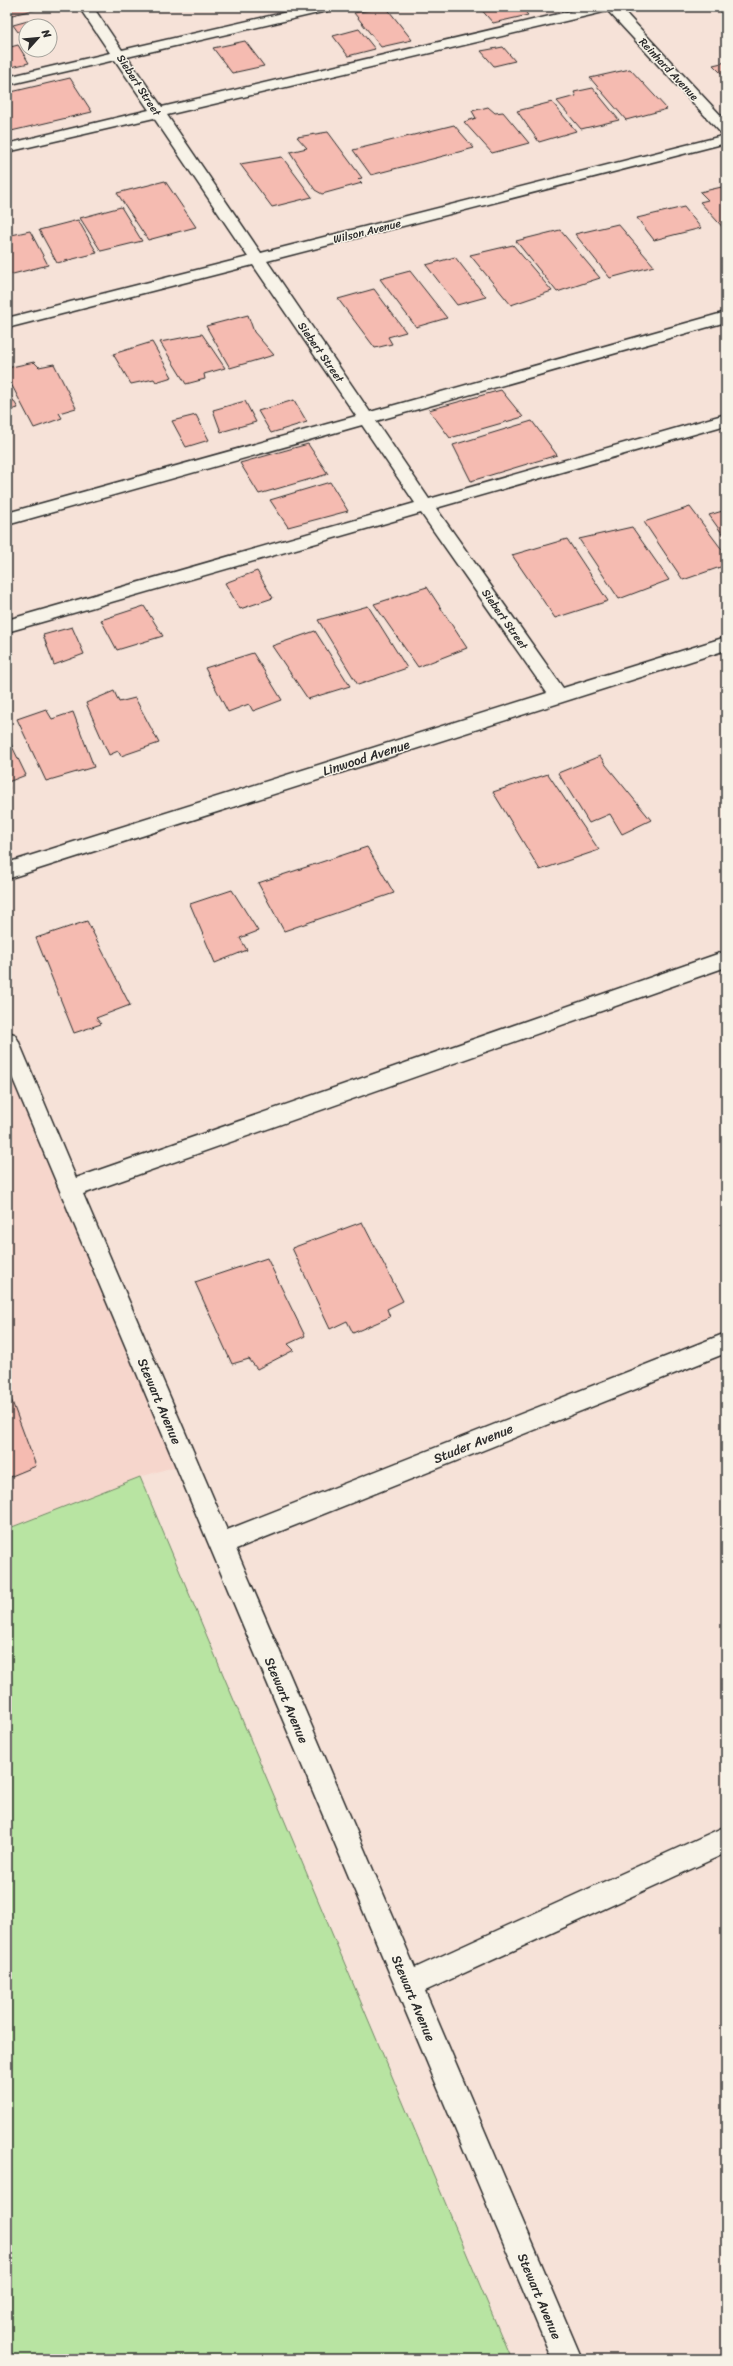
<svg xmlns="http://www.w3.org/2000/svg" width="733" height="2366" viewBox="0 0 733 2366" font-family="Sriracha,sans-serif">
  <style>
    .built { fill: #f6d6cc }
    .green { fill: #b8e4a2; stroke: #728866 }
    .building { fill: #f5bbb1; stroke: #2b2b2b }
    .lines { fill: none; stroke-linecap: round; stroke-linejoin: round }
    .minor-casing { stroke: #2b2b2b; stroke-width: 3 }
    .minor { fill: #f7f3e8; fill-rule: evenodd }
    .labels { text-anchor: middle; stroke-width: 3; stroke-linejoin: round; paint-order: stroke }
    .far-street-label { font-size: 11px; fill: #2b2b2b; stroke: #f7f3e8 }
    .street-label { font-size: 13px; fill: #2b2b2b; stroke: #f7f3e8 }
  </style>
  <rect width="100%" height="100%" fill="#f6e2d8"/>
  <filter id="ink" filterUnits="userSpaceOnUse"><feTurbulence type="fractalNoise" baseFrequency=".025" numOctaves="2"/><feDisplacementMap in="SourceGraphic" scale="8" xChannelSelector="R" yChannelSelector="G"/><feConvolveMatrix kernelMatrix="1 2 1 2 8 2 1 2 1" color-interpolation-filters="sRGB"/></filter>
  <g filter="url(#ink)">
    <path class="built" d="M7 1028 190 1462 140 1477 7 1529Z"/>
    <path class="green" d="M140 1477 511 2359H7V1529Z"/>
    <g class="building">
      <path d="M7 7H46L8 16Z"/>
      <path d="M386 7 412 40 381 47 354 13Z"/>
      <path d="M479 7H521L528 15 493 23Z"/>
      <path d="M28 21 32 26H26V30L18 32 13 25Z"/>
      <path d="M359 29 375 49 348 56 333 36Z"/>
      <path d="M245 41 264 66 232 73 213 48Z"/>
      <path d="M18 45 29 63 7 68V48Z"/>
      <path d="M503 47 515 61 494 66 481 51Z"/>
      <path d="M726 62V78L713 65Z"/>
      <path d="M630 69 667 109 626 120 590 78Z"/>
      <path d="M70 78 92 112 7 132V93Z"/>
      <path d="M593 88 619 120 581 129 557 101 576 96 574 92Z"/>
      <path d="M552 102 576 131 539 142 517 111Z"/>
      <path d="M488 107 495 113 503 112 529 143 492 153 464 122 476 118 472 111Z"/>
      <path d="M454 125 474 148 371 175 353 150Z"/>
      <path d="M328 132 362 178 358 179 362 183 322 194 315 190 290 152 307 148 297 137Z"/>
      <path d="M282 157 312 197 272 207 240 164Z"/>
      <path d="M165 181 196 227 148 240 117 193Z"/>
      <path d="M726 186V231L700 202 708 200 700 192Z"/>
      <path d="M121 207 142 241 101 251 80 218Z"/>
      <path d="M684 207 701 228 654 240 637 218Z"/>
      <path d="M78 220 97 253 57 263 39 230Z"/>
      <path d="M618 224 654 266 610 278 575 234Z"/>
      <path d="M560 230 600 278 557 292 516 241Z"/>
      <path d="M30 231 48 265 9 275 7 270V236Z"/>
      <path d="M513 245 552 291 511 305 470 255Z"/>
      <path d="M455 257 486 297 457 305 426 265Z"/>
      <path d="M410 271 447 318 416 327 380 279Z"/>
      <path d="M374 289 406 332 388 337 392 344 375 348 338 299Z"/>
      <path d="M248 315 254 332 274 355 230 368 206 326Z"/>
      <path d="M202 334 225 368 204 374 205 379 186 384 160 342Z"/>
      <path d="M152 342 172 377 156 382 154 379 131 384 113 354Z"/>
      <path d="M34 362 39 367 54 364 76 408 59 413 62 418 34 428 7 376V368Z"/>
      <path d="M7 390 18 408 7 411Z"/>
      <path d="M501 390 523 417 450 438 429 410Z"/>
      <path d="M294 400 307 422 271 433 258 411Z"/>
      <path d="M245 401 256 422 221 432 213 410Z"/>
      <path d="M196 415 209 440 186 447 172 421Z"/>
      <path d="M532 421 557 455 471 481 453 445Z"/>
      <path d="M308 444 328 474 259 494 240 463Z"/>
      <path d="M330 482 348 511 288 527 270 500Z"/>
      <path d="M690 507 726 555V565L683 580 644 522Z"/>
      <path d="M726 510V539L709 515Z"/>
      <path d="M632 527 669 580 619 599 579 539Z"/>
      <path d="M567 539 608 601 555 618 512 555Z"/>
      <path d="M257 571 273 598 240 609 225 583Z"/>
      <path d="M427 587 467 648 418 667 374 604Z"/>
      <path d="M144 606 163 636 117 650 101 620Z"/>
      <path d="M368 606 407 668 358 685 318 620Z"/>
      <path d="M72 627 84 654 54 665 43 635Z"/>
      <path d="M315 631 350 686 308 699 272 646Z"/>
      <path d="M253 653 282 700 253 711 249 704 228 712 205 668Z"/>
      <path d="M114 691 119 702 135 698 159 743 121 756 118 751 109 755 86 703Z"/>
      <path d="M46 709 52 719 73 712 94 767 46 781 17 719Z"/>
      <path d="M7 736 26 775 8 782 9 789 7 790Z"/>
      <path d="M600 756 606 765 651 820 622 834 610 814 589 823 558 773Z"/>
      <path d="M548 774 599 850 540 870 493 792Z"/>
      <path d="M367 847 394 893 284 931 258 883Z"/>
      <path d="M232 890 258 931 240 938 247 950 215 963 190 904Z"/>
      <path d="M87 921 130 1005 96 1018 101 1024 74 1033 36 938Z"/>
      <path d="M362 1222 403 1301 387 1309 390 1317 353 1333 347 1321 330 1329 292 1248Z"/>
      <path d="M267 1258 305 1336 288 1344 294 1350 257 1369 249 1359 232 1364 195 1282Z"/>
      <path d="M7 1388 36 1466 7 1478Z"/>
    </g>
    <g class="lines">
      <g class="minor-casing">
        <g id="minor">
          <path d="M79 7H93L122 50 309 7H334L327 11 127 57 162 107 588 7H620L726 121V134L721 133 608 11 167 115 261 253 726 135V143L267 261 370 412 726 312V322L376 421 429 499 726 414V425L436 508 563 688 726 637V650L7 879V863L547 693 421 513 7 632V620L415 503 362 425 7 525V513L356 416 253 265 7 328V318L248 257 154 118 7 152V144L149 110 115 60 7 85V77L110 53Z"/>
          <path d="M726 951V967L83 1194 227 1530 726 1333V1353L236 1549 415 1968 726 1826V1853L425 1991 582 2359H552L7 1065V1032L14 1034 18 1040 76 1178Z"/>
        </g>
      </g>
      <use href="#minor" class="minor"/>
    </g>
  </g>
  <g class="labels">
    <g class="far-street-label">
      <text transform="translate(669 69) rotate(47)" y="4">Reinhard Avenue</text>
      <text transform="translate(139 85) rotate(57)" y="4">Siebert Street</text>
      <text transform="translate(367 231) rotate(-14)" y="4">Wilson Avenue</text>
      <text transform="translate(321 352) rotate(55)" y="4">Siebert Street</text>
      <text transform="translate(505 619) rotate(55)" y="4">Siebert Street</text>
    </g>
    <g class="street-label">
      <text transform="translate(366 757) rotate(-18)" y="5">Linwood Avenue</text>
      <text transform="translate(160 1401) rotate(67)" y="5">Stewart Avenue</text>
      <text transform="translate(473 1443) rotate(-22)" y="5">Studer Avenue</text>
      <text transform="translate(287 1700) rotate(67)" y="5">Stewart Avenue</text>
      <text transform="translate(414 1998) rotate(67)" y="5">Stewart Avenue</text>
      <text transform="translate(540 2296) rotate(67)" y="5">Stewart Avenue</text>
    </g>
  </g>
  <rect width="733" height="2366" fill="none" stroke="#f7f3e8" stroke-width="24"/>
  <rect x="12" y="12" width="709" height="2342" fill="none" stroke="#2b2b2b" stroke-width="1.5" filter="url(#ink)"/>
  <g transform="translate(38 38) rotate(63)"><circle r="19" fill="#f7f3e8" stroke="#a5a39c"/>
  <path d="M0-3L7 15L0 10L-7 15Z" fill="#2b2b2b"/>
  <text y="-6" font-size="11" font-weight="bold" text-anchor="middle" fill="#2b2b2b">N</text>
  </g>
</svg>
